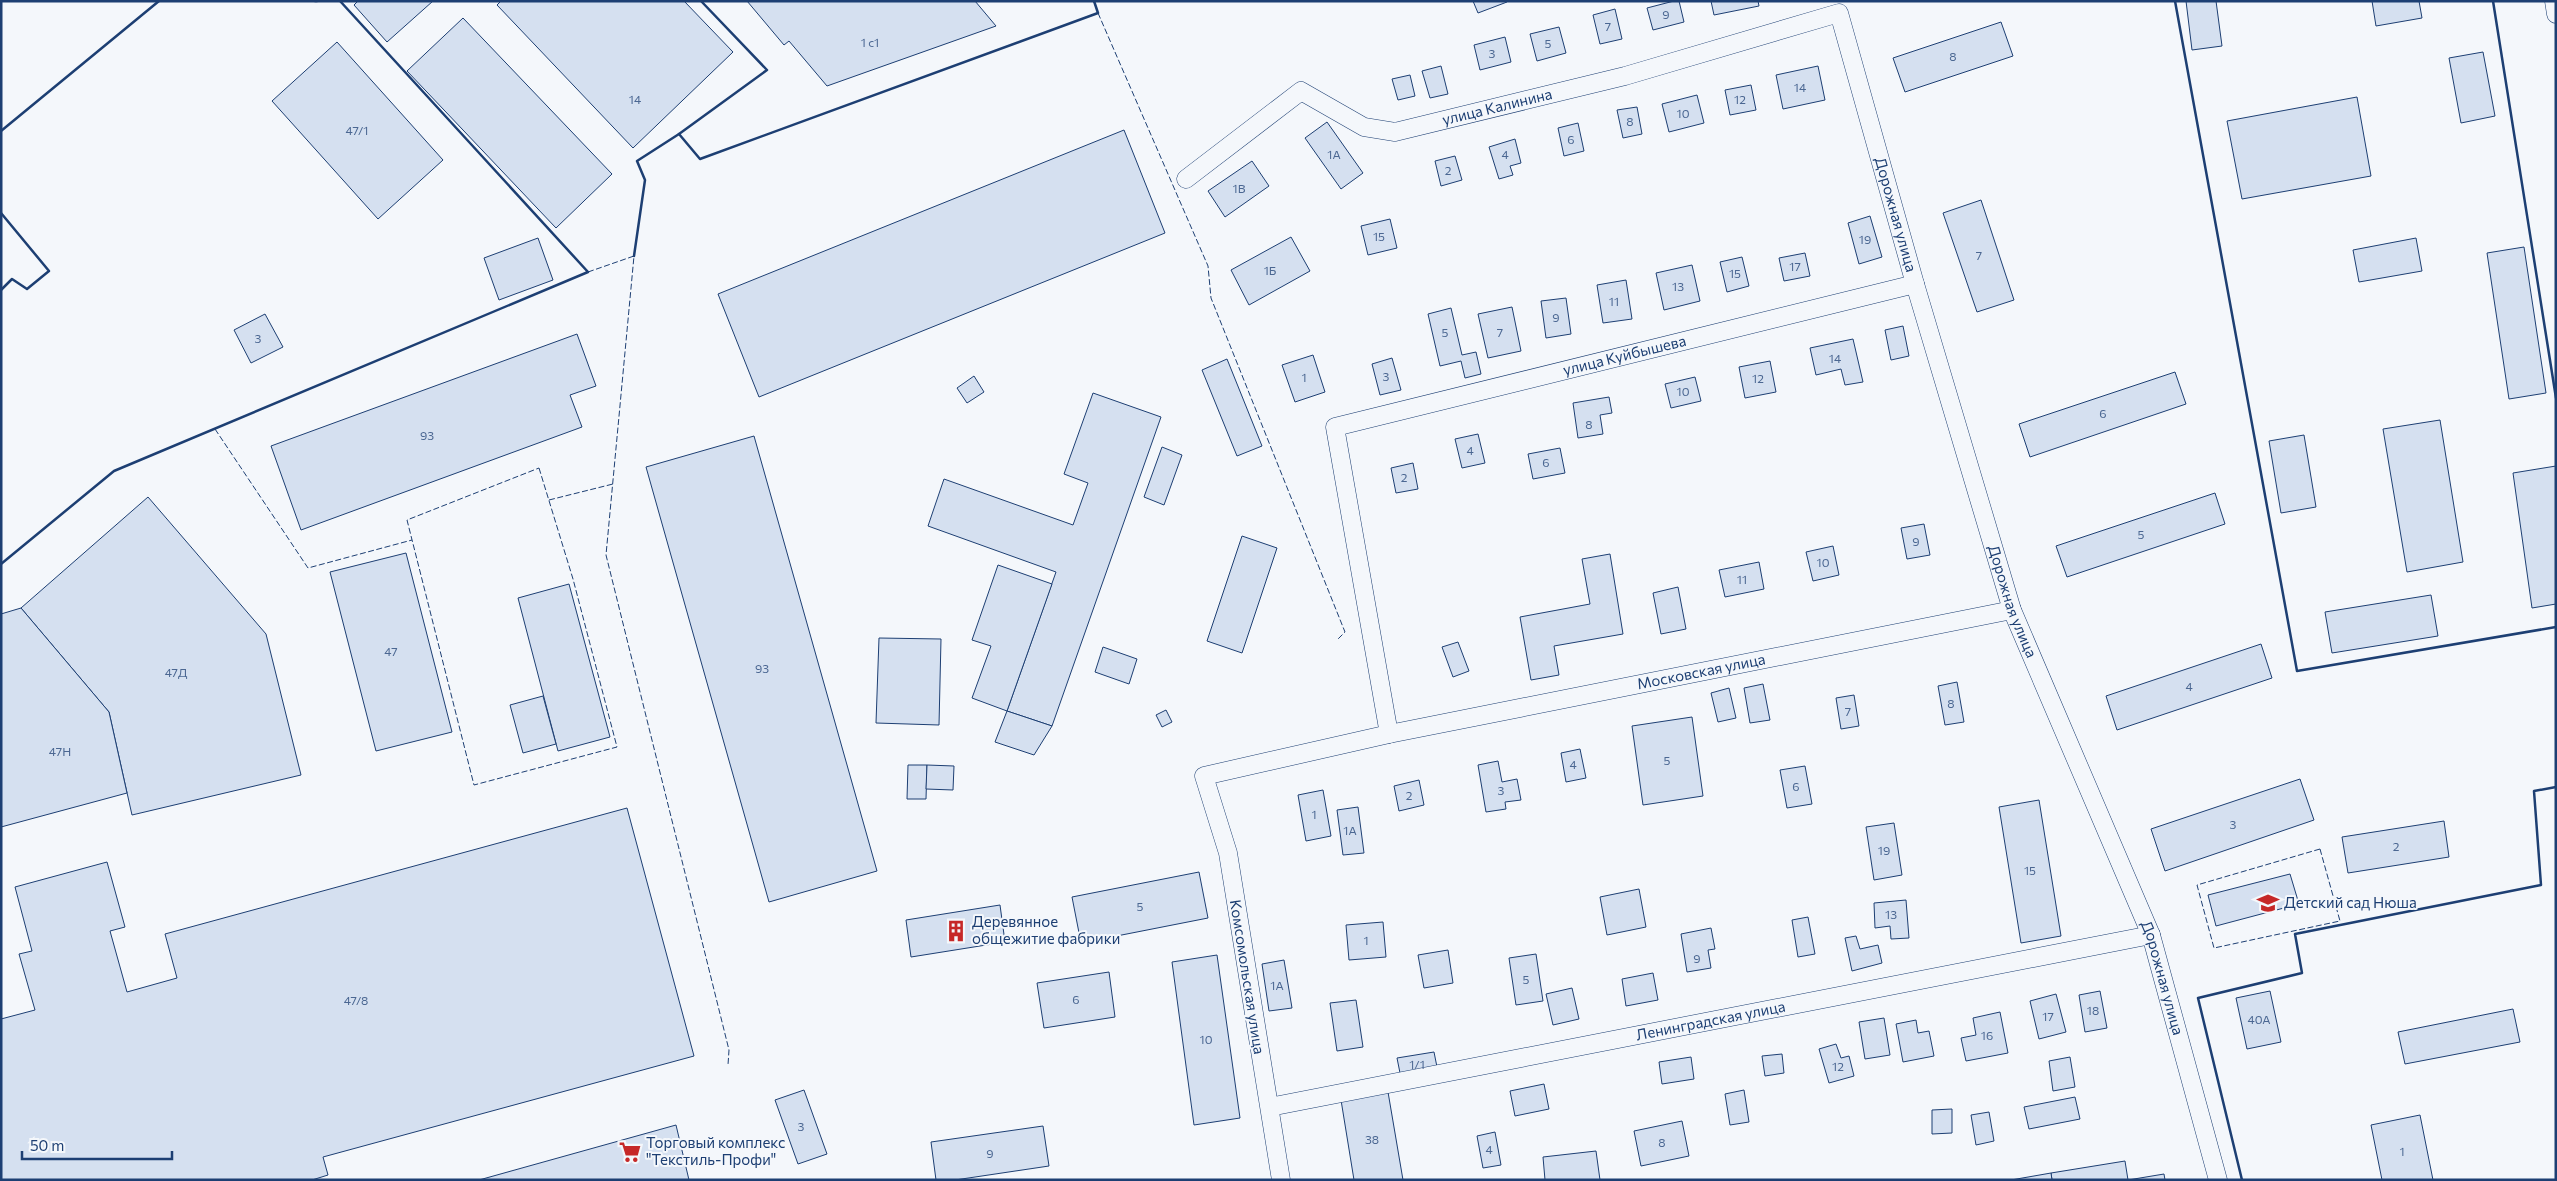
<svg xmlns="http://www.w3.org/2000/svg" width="2557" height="1181" viewBox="0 0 2557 1181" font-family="Commissioner,sans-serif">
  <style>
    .building { fill: #d5e0f0; stroke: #1d3f73 }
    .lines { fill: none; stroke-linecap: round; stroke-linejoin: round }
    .street-casing { stroke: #1d3f73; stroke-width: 19 }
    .street { stroke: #f4f7fb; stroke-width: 18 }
    .fence { stroke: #1d3f73; stroke-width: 1; stroke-dasharray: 6 2.5; stroke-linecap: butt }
    .wall { stroke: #1d3f73; stroke-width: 2.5 }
    .labels { text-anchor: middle; stroke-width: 4; stroke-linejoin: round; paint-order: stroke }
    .number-label { font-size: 12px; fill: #4b6792 }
    .street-label { font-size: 15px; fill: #1d3f73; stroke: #f4f7fb }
    .poi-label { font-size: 15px; fill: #1d3f73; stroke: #f4f7fb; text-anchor: start }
  </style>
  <rect width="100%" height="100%" fill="#f4f7fb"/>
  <g class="building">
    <path d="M358 1H433L387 42 354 5Z"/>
    <path d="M501 1H684L733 52 633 148 497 5Z"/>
    <path d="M747 1H975L996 26 827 86 789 41 784 45Z"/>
    <path d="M1473 1H1507V2L1478 13Z"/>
    <path d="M1674 1H1679L1684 22 1653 30 1647 8Z"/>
    <path d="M1711 1H1758L1759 6 1714 15Z"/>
    <path d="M2186 1H2216L2222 46 2192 50Z"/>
    <path d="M2372 1H2419L2422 18 2376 26Z"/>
    <path d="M1615 9 1622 39 1600 44 1593 15Z"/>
    <path d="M463 18 612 174 556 228 407 71Z"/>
    <path d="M2001 22 2013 56 1905 92 1893 58Z"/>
    <path d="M1559 27 1566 53 1537 61 1530 34Z"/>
    <path d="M1505 37 1511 62 1480 70 1474 45Z"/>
    <path d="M337 42 443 160 378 219 272 101Z"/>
    <path d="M2483 52 2495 116 2461 123 2449 58Z"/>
    <path d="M1441 66 1448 94 1430 98 1422 71Z"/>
    <path d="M1818 66 1825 100 1783 109 1776 75Z"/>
    <path d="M1410 75 1415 96 1398 100 1392 79Z"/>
    <path d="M1751 85 1756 110 1730 115 1725 90Z"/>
    <path d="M1697 95 1704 123 1669 132 1662 104Z"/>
    <path d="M2357 97 2371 176 2242 199 2227 121Z"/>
    <path d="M1637 107 1642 134 1623 138 1617 110Z"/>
    <path d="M1327 122 1363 173 1341 189 1305 138Z"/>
    <path d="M1578 123 1584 151 1564 156 1558 128Z"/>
    <path d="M1124 130 1165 233 759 397 718 294Z"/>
    <path d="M1515 139 1521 163 1510 166 1513 175 1499 179 1489 147Z"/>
    <path d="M1455 156 1462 180 1441 186 1435 161Z"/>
    <path d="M1252 161 1269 186 1225 217 1208 191Z"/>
    <path d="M1981 200 2014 300 1977 312 1943 213Z"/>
    <path d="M1870 216 1882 257 1859 264 1848 223Z"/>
    <path d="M1390 219 1397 248 1368 255 1361 226Z"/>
    <path d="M1291 237 1310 271 1249 305 1231 270Z"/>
    <path d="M538 238 553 280 499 300 484 258Z"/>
    <path d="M2416 238 2422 271 2359 282 2353 250Z"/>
    <path d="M2524 247 2546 393 2509 399 2487 253Z"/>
    <path d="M1805 253 1810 276 1784 281 1779 258Z"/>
    <path d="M1742 257 1749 286 1727 292 1720 262Z"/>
    <path d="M1692 265 1700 301 1664 310 1656 273Z"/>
    <path d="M1626 280 1632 319 1603 323 1597 285Z"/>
    <path d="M1566 298 1571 334 1546 338 1541 301Z"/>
    <path d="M1512 307 1521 351 1488 358 1478 314Z"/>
    <path d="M1451 308 1462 355 1476 352 1481 374 1465 378 1461 361 1440 366 1428 314Z"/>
    <path d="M265 314 283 347 251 363 234 330Z"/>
    <path d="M1903 326 1909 356 1891 360 1885 330Z"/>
    <path d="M577 334 596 386 570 395 582 427 301 530 271 446Z"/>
    <path d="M1853 339 1863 382 1845 385 1841 369 1816 375 1810 348Z"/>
    <path d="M1313 355 1325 392 1295 402 1282 365Z"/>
    <path d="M1392 358 1401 390 1380 395 1372 364Z"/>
    <path d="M1227 359 1262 446 1237 456 1202 370Z"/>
    <path d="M1770 361 1776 392 1745 398 1739 367Z"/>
    <path d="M2175 372 2186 404 2030 457 2019 424Z"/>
    <path d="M974 376 984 392 967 403 957 388Z"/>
    <path d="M1695 377 1701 401 1671 408 1665 384Z"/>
    <path d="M1093 393 1161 417 1052 726 1007 711 1056 572 928 526 944 479 1073 525 1088 483 1064 474Z"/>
    <path d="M1609 397 1612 413 1600 415 1603 434 1578 438 1573 403Z"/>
    <path d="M2440 420 2463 562 2407 572 2383 429Z"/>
    <path d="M1478 434 1485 463 1462 468 1455 439Z"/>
    <path d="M2304 435 2316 507 2281 513 2269 441Z"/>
    <path d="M754 436 877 871 769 902 646 467Z"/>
    <path d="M1162 447 1182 455 1164 505 1144 497Z"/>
    <path d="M1560 448 1565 473 1533 479 1528 454Z"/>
    <path d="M1413 463 1418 489 1396 493 1391 468Z"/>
    <path d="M2556 466V604L2532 608 2513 473Z"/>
    <path d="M2215 493 2225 524 2067 577 2056 546Z"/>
    <path d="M148 497 266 634 301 775 132 815 109 712 21 608Z"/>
    <path d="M1924 524 1930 555 1907 559 1901 528Z"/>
    <path d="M1242 536 1277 548 1242 653 1207 641Z"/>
    <path d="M1833 546 1839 575 1813 581 1806 552Z"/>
    <path d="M406 553 452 732 376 751 330 572Z"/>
    <path d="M1610 554 1623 634 1554 646 1559 675 1531 680 1520 617 1590 604 1582 559Z"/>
    <path d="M1759 562 1764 589 1725 597 1719 570Z"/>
    <path d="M998 565 1052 584 1007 711 972 698 991 646 972 640Z"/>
    <path d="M569 584 610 737 558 751 518 598Z"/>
    <path d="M1678 587 1686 629 1661 634 1653 593Z"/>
    <path d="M2431 595 2438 636 2332 653 2325 612Z"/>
    <path d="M21 608 109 712 127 793 1 827V614Z"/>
    <path d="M879 638 941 639 939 725 876 723Z"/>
    <path d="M1458 642 1469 671 1453 677 1442 647Z"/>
    <path d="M2261 644 2272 678 2117 730 2106 696Z"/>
    <path d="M1103 647 1137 659 1129 684 1095 672Z"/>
    <path d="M1957 682 1964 722 1945 725 1938 686Z"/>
    <path d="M1763 684 1770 720 1750 723 1744 688Z"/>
    <path d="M1729 688 1736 718 1718 722 1711 693Z"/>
    <path d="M1854 695 1859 726 1841 729 1836 698Z"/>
    <path d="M543 696 556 744 523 753 510 705Z"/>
    <path d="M1166 710 1172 722 1162 727 1156 715Z"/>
    <path d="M1007 711 1052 726 1034 755 995 742Z"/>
    <path d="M1692 717 1703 796 1643 805 1632 726Z"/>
    <path d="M1580 749 1586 778 1566 782 1561 753Z"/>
    <path d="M1498 761 1502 782 1517 779 1521 800 1505 802 1506 809 1486 812 1478 765Z"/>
    <path d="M908 765H927L926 799H907Z"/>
    <path d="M927 765 954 766 953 790 926 789Z"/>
    <path d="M1805 766 1812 804 1787 808 1780 770Z"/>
    <path d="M2300 779 2314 820 2165 871 2151 829Z"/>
    <path d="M1419 780 1424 805 1399 811 1394 786Z"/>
    <path d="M1323 790 1331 836 1306 841 1298 795Z"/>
    <path d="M2039 800 2061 936 2021 943 1999 807Z"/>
    <path d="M1358 807 1364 853 1343 855 1337 810Z"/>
    <path d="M627 808 694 1056 323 1157 328 1175 312 1180H1V1019L35 1010 19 954 32 951 15 887 107 862 125 927 110 931 127 992 177 978 165 934Z"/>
    <path d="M2444 821 2449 857 2348 873 2342 837Z"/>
    <path d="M1894 823 1902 875 1874 880 1866 827Z"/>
    <path d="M1199 872 1208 918 1081 943 1072 897Z"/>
    <path d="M2290 874 2299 904 2216 926 2208 895Z"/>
    <path d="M1639 889 1646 927 1607 935 1600 897Z"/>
    <path d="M1906 900 1909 938 1891 939 1890 926 1875 928 1874 903Z"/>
    <path d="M1000 905 1005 942 911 957 906 920Z"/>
    <path d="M1808 917 1815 954 1798 957 1792 920Z"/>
    <path d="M1383 922 1386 957 1349 960 1346 925Z"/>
    <path d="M1711 928 1715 949 1708 950 1711 968 1687 972 1681 934Z"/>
    <path d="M1856 936 1860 949 1878 945 1882 963 1852 971 1845 938Z"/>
    <path d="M1448 950 1453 983 1424 988 1418 955Z"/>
    <path d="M1536 954 1543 1001 1516 1005 1509 958Z"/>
    <path d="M1217 955 1240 1118 1194 1125 1172 962Z"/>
    <path d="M1284 960 1292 1008 1269 1011 1262 964Z"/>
    <path d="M1109 972 1115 1017 1044 1028 1037 983Z"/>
    <path d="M1653 973 1658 1000 1626 1006 1622 979Z"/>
    <path d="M1572 988 1579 1019 1553 1025 1546 994Z"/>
    <path d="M2100 991 2107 1028 2085 1032 2079 995Z"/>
    <path d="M2270 991 2281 1042 2247 1049 2236 998Z"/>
    <path d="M2056 994 2066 1032 2039 1039 2030 1001Z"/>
    <path d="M1356 1000 1363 1047 1337 1051 1330 1003Z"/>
    <path d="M2513 1009 2520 1042 2405 1064 2398 1032Z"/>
    <path d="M2000 1012 2008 1053 1966 1061 1961 1038 1976 1035 1973 1018Z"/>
    <path d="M1884 1018 1890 1055 1865 1059 1859 1022Z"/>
    <path d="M1916 1020 1918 1033 1929 1031 1934 1056 1903 1062 1896 1024Z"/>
    <path d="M1836 1044 1841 1058 1849 1056 1854 1076 1829 1083 1819 1049Z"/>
    <path d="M1434 1052 1438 1072 1401 1078 1397 1058Z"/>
    <path d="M1782 1054 1784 1073 1765 1076 1762 1056Z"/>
    <path d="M1691 1057 1694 1079 1662 1084 1659 1062Z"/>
    <path d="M2070 1057 2075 1087 2053 1091 2049 1061Z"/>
    <path d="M1544 1084 1549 1109 1515 1116 1510 1091Z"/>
    <path d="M804 1090 827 1154 798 1164 775 1100Z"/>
    <path d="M1744 1090 1749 1122 1730 1125 1725 1094Z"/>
    <path d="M1388 1092 1403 1180H1354L1341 1100Z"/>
    <path d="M2075 1097 2080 1119 2029 1129 2024 1107Z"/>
    <path d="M1952 1109V1133L1932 1134V1110Z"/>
    <path d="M1989 1112 1994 1141 1976 1145 1971 1115Z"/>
    <path d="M2420 1115 2433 1180H2382L2371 1125Z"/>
    <path d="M1682 1121 1689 1156 1641 1166 1634 1131Z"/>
    <path d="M676 1125 689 1180H479Z"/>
    <path d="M1043 1126 1049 1166 955 1180H936L931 1142Z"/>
    <path d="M1495 1132 1501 1165 1483 1168 1477 1136Z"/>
    <path d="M1596 1151 1600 1180H1545L1543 1157Z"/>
    <path d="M2125 1161 2128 1180 2164 1174 2165 1180H2052L2051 1173Z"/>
    <path d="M2051 1173 2052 1180H2011Z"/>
  </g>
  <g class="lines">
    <g class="street-casing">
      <g id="street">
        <path d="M2554 1 2556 14"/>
        <path id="s1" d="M1186 179 1301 91 1364 127 1395 132 1625 76 1839 13 1915 284 2012 610 2151 935 2218 1180"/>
        <path id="s2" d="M1389 734 1335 427 1915 284"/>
        <path id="s3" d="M1270 1107 2151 935"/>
        <path id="s4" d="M1281 1180 1228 853 1204 776 1389 734 2012 610"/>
      </g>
    </g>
    <use href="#street" class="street"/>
    <g class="fence">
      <path d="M1098 13 1208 266 1211 298 1345 632 1337 640"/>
      <path d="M588 272 634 256 606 555 729 1050 728 1065"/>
      <path d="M215 429 308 568 412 540"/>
      <path d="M539 468 573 579 617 747 474 785 407 520Z"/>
      <path d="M549 500 613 484"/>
      <path d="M2320 849 2340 921 2214 948 2197 885Z"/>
    </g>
    <g class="wall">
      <path d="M315 1H317"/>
      <path d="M2175 1 2297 671 2556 627"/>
      <path d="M2493 1 2556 398"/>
      <path d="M1 131 159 1"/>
      <path d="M679 134 700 159 1098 13 1094 1"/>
      <path d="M1 213 49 271 27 289 12 279 1 290"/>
      <path d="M634 256 645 180 637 161 679 134 767 70 701 1"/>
      <path d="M1 564 114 471 588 272 340 1"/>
      <path d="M2242 1180 2198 998 2302 973 2295 934 2541 885 2534 791 2556 787"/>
    </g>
  </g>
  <defs>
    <g id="school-bare" transform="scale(1.725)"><path d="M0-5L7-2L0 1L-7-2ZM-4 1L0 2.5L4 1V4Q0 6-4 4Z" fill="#c62828" stroke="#f4f7fb" stroke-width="2.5" paint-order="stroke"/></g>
    <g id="building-bare" transform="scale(1.725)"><path d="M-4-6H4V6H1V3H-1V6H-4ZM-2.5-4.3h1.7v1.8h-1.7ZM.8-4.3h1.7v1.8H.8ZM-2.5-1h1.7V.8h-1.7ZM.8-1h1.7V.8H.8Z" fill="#c62828" stroke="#f4f7fb" stroke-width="2.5" paint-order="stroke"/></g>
    <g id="supermarket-bare" transform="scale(1.725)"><path d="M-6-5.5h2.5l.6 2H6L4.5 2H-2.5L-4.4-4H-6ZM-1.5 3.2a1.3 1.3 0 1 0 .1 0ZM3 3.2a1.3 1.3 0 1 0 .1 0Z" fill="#c62828" stroke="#f4f7fb" stroke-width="2.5" paint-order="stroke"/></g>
  </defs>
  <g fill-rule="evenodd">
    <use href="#school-bare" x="2268" y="903"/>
    <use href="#building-bare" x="956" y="931"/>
    <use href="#supermarket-bare" x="630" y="1152"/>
  </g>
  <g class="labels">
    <g class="number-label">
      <text x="1666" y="19">9</text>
      <text x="1608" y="31">7</text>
      <text x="870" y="47">1 с1</text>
      <text x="1548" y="48">5</text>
      <text x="1492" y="58">3</text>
      <text x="1953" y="61">8</text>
      <text x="1800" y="92">14</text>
      <text x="635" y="104">14</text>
      <text x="1740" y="104">12</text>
      <text x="1683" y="118">10</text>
      <text x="1630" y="126">8</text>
      <text x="357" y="135">47/1</text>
      <text x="1571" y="144">6</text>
      <text x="1334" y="159">1А</text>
      <text x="1505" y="159">4</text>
      <text x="1448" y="175">2</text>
      <text x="1239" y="193">1В</text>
      <text x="1379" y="241">15</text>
      <text x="1865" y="244">19</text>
      <text x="1979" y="260">7</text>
      <text x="1795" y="271">17</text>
      <text x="1270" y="275">1Б</text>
      <text x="1735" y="278">15</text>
      <text x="1678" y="291">13</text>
      <text x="1614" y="306">11</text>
      <text x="1556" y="322">9</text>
      <text x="1445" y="337">5</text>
      <text x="1500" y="337">7</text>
      <text x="258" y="343">3</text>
      <text x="1835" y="363">14</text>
      <text x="1386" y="381">3</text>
      <text x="1304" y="382">1</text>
      <text x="1758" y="383">12</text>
      <text x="1683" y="396">10</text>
      <text x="2103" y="418">6</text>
      <text x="1589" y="429">8</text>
      <text x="427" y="440">93</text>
      <text x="1470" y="455">4</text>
      <text x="1546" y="467">6</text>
      <text x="1404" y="482">2</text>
      <text x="2141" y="539">5</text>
      <text x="1916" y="546">9</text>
      <text x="1823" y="567">10</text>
      <text x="1742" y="584">11</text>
      <text x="391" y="656">47</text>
      <text x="762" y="673">93</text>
      <text x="176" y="677">47Д</text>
      <text x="2189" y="691">4</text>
      <text x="1951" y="708">8</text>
      <text x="1848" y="716">7</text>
      <text x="60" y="756">47Н</text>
      <text x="1667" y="765">5</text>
      <text x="1573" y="769">4</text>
      <text x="1796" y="791">6</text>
      <text x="1501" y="795">3</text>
      <text x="1409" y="800">2</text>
      <text x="1314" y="819">1</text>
      <text x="2233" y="829">3</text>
      <text x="1350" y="835">1А</text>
      <text x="2396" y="851">2</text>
      <text x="1884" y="855">19</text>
      <text x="2030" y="875">15</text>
      <text x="1140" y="911">5</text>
      <text x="1891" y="919">13</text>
      <text x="1366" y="945">1</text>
      <text x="1697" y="963">9</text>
      <text x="1526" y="984">5</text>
      <text x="1277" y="990">1А</text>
      <text x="1076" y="1004">6</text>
      <text x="356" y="1005">47/8</text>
      <text x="2093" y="1015">18</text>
      <text x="2048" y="1021">17</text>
      <text x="2259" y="1024">40А</text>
      <text x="1987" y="1040">16</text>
      <text x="1206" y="1044">10</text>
      <text x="1417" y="1069">1/1</text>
      <text x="1838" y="1071">12</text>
      <text x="801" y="1131">3</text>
      <text x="1372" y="1144">38</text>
      <text x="1662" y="1147">8</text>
      <text x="1489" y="1154">4</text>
      <text x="2402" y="1156">1</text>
      <text x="990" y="1158">9</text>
    </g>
    <g class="street-label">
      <text dy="5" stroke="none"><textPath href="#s1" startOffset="354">улица Калинина</textPath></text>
      <text dy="5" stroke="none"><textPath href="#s1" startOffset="918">Дорожная улица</textPath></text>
      <text dy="5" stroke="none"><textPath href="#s2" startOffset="610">улица Куйбышева</textPath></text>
      <text dy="5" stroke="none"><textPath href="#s1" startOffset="1322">Дорожная улица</textPath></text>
      <text dy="5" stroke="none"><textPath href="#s4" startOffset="920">Московская улица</textPath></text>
      <text transform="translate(1247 977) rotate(81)" y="5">Комсомольская улица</text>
      <text dy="5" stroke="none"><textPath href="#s1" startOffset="1728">Дорожная улица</textPath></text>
      <text dy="5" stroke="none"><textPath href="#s3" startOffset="449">Ленинградская улица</textPath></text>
    </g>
    <g class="poi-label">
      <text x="2284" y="908">Детский сад Нюша</text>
      <text x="972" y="927">Деревянное<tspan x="972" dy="17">общежитие фабрики</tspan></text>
      <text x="646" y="1148">Торговый комплекс<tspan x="646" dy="17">"Текстиль-Профи"</tspan></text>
    </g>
  </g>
  <rect width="2557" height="1181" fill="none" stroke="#1d3f73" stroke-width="5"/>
  <path d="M22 1151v8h150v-8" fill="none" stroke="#1d3f73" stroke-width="2.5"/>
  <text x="30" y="1151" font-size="15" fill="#1d3f73" stroke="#f4f7fb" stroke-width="4" paint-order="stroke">50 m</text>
</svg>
